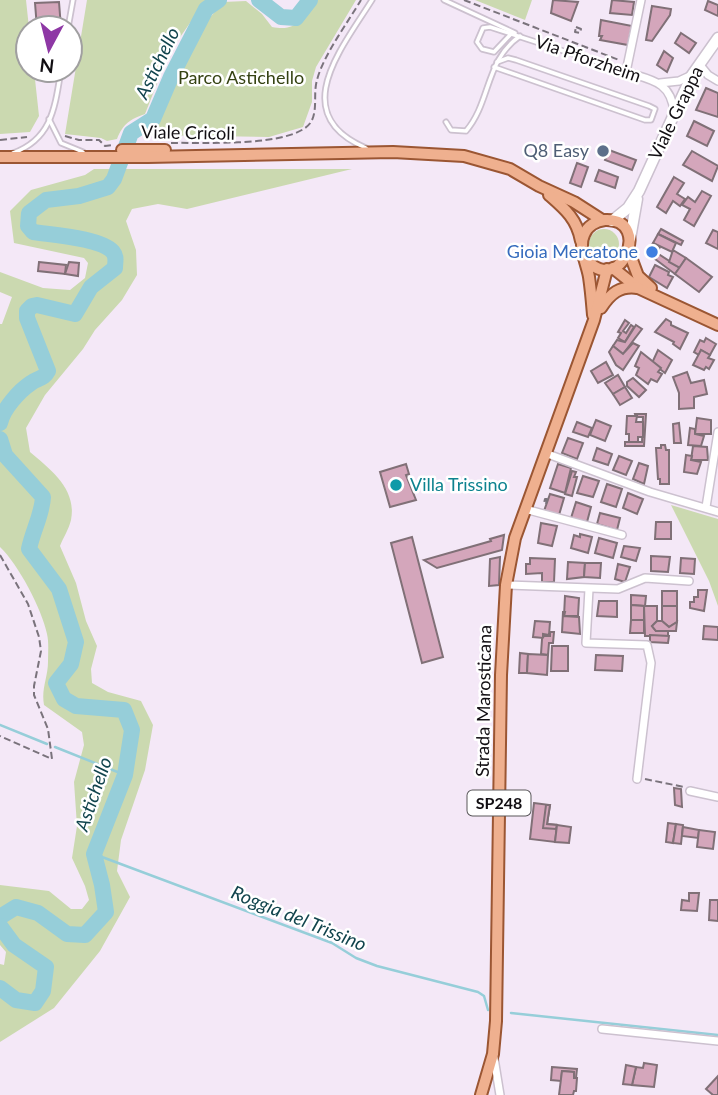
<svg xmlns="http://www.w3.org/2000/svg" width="718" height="1095" viewBox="0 0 718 1095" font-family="Lato,sans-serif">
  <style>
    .green { fill: #cbd9b0 }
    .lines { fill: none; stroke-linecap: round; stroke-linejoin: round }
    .stream { stroke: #96ced9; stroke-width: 2.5 }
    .river { stroke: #96ced9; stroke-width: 16 }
    .building { fill: #d4a6bb; stroke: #807077; stroke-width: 2 }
    .service-casing { stroke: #ccc1cf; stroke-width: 7 }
    .minor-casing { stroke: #ccc1cf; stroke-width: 10 }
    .secondary-casing { stroke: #ccc1cf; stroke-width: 13 }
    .primary-casing { stroke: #9b5633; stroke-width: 14 }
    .path { stroke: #7a737c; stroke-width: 2; stroke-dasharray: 7 3.5; stroke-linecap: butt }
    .service { stroke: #fff; stroke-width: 3.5 }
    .minor { stroke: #fff; stroke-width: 7 }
    .secondary { stroke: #fff; stroke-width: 10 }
    .primary { stroke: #efb08f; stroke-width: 10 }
    .service-dot { fill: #5c6f8a; stroke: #fff; stroke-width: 2.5 }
    .shop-dot { fill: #3f7fe0; stroke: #fff; stroke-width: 2.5 }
    .culture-dot { fill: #0f9aa8; stroke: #fff; stroke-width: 2.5 }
    .labels { text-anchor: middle; stroke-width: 5; stroke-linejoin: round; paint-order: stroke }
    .shield { fill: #fff; stroke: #585659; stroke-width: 2 }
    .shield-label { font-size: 16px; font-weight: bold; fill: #110e12 }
    .street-label { font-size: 18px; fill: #110e12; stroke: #fff }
    .park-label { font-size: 18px; fill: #354212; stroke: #fff }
    .service-label { font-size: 18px; fill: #4e5e75; stroke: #fff; text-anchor: end }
    .shop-label { font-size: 18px; fill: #366cbe; stroke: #fff; text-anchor: end }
    .culture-label { font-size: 18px; fill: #0d838f; stroke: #fff; text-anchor: start }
    .water-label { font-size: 19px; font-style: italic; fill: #11444d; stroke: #fff }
  </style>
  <rect width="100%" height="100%" fill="#f4e8f7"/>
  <g class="green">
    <path d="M0 0H26L29 28 28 70H34L39 116 30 132 0 134Z"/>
    <path d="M87 0H206L169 53 145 114C130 119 123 124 117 139L107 141 101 138 65 134Z"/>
    <path d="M314 0H356L316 67 312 81V102L303 127 269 137 146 135 201 28 223 2 246 1 262 14 272 27C297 32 302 19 314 0Z"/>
    <path d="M475 0H532L525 20Z"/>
    <path d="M94 169H352L187 209 158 204 132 209 126 221 136 250 137 275 122 300 95 330 83 349 45 395 26 428 30 452C51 470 77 489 71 520 69 529 63 538 60 546L76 583 86 621 97 646 91 669 92 683 108 692 141 701 153 725 145 770 121 840 117 871 130 897 100 951 54 1008 0 1042V964L4 965 6 952 0 945V885L49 891 71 909H82L89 900 85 886 72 858 77 826 74 782 84 745 82 732 44 705C41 689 48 677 48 662 48 653 49 642 47 634 42 609 18 564 0 547V324H2L12 297 0 292V272L43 288 70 290 85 278 88 263 84 258 14 243 10 211 31 190 85 175Z"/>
    <circle cx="604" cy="244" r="15"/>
    <path d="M671 505 718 519V606L709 581Z"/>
  </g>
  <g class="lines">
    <g class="stream">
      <path d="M0 725 47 744"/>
      <path d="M55 747 125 775"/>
      <path d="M94 854 332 943 356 958 377 966 478 992 484 996 488 1010"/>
      <path d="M511 1013 718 1035"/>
    </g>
    <g class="river">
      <path d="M259 0 281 17 296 18 310 0"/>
      <path d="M0 423C3 409 19 391 31 383 38 378 44 379 48 371L27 318V311L32 306 37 305 75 314 91 287 115 268C115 262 117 257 113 252 101 238 52 235 33 232L28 226 29 213 46 200 79 196 108 187 114 179 131 133 153 119 171 77 206 9 219 0"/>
      <path d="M0 439 5 455 43 497C42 515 33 530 29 549L59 589 76 642 71 664 56 683 64 699 76 706 124 710 132 730 125 775 94 854 102 885 106 912 85 935 67 934 38 913 16 907 0 917"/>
      <path d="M0 926 14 945 46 967 43 991 35 1003 16 1000 0 988"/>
    </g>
  </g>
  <g class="building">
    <path d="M553 0 578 2 571 21 551 13Z"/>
    <path d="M612 0 634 2 632 15 610 13Z"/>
    <path d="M708 1 718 5V16L705 10Z"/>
    <path d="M59 2 61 28H37L35 3Z"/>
    <path d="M652 6 671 9 670 15 652 41 646 40Z"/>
    <path d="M601 20 632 26 628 45 600 40 602 36H599Z"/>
    <path d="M681 33 696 43 689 53 675 43Z"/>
    <path d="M664 51 673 58 667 72 657 65Z"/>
    <path d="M706 88 718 93V117L696 110Z"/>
    <path d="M694 121 714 131 707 146 687 136Z"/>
    <path d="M609 150 636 160 632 170 605 160Z"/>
    <path d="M692 151 718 166 712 181 683 165Z"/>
    <path d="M577 163 588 167 581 187 570 183Z"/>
    <path d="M599 170 618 177 615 188 595 181Z"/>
    <path d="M674 177 684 183 677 194 685 199 680 206 673 201 666 213 657 207Z"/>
    <path d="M702 191 711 196 694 226 684 220 690 209 682 205 688 197 695 202Z"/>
    <path d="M661 229 683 241 681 245 658 234Z"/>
    <path d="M713 230 718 232V249L706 243Z"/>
    <path d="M658 234 676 243 672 252 653 243Z"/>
    <path d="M653 243 660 247 657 253 680 268 675 274 647 253Z"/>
    <path d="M673 250 686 258 680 268 669 262Z"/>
    <path d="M686 258 712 277 699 292 675 274Z"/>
    <path d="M39 262 66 265 65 274 38 271Z"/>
    <path d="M69 262 79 263 78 276 65 274Z"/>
    <path d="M655 265 669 272 668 275 673 277 667 288 649 277Z"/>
    <path d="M666 319 671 322V325L688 333 680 349 673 344 674 342 655 332Z"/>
    <path d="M625 320 629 323 623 331 626 333 631 325 634 327 625 342 618 338 621 333 618 332Z"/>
    <path d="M636 325 642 329 623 354 613 346 617 340 625 342Z"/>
    <path d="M706 338 716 344 710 355 701 350 699 355 694 352 700 340 704 342Z"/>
    <path d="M633 343 639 346 623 370 616 365 609 352 613 346 623 354Z"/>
    <path d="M658 350 672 360 665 373 652 363Z"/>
    <path d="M701 350 710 355 708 358 714 360 709 369 706 367 704 370 693 365Z"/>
    <path d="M641 352 661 368 658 372 662 374 657 382 651 379 648 384 636 375 639 368 635 366Z"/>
    <path d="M606 362 613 375 598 383 591 371Z"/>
    <path d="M687 372 691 383 704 380 707 394 694 397V408L679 409V393L673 377Z"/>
    <path d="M618 375 625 387 613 394 605 383Z"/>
    <path d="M633 378 646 390 639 397 627 386V382Z"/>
    <path d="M625 387 632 398 620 405 613 394Z"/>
    <path d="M635 414H646L644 446H625V442H642L643 417H636Z"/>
    <path d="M627 416H637L636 422H643V437H638V442H629V434H626Z"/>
    <path d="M697 418 711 420V434H695Z"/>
    <path d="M596 420 611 426 605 441 590 435Z"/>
    <path d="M577 422 592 428 588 437 573 432Z"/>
    <path d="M679 423 681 443H674L673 424Z"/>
    <path d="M690 428 695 429V434L704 436 701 446 688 445Z"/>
    <path d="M568 438 583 443 577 459 562 453Z"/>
    <path d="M661 445H665L666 450H669V484H660V479H658L656 448H661Z"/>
    <path d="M693 446 707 447 708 460H691Z"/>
    <path d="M597 448 612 454 608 465 593 460Z"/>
    <path d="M686 455 692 456 691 460 701 462 697 474 684 472Z"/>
    <path d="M619 456 632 461 626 475 613 470Z"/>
    <path d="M639 463 648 466 644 484 633 479Z"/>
    <path d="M406 464 409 474 406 475 416 500 390 507 380 472Z"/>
    <path d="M558 464 571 468 565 493 550 488Z"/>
    <path d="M572 471 576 472 574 477H577L572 496 565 494Z"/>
    <path d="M583 476 599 481 593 497 577 493Z"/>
    <path d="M607 484 622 489 616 507 601 502Z"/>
    <path d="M628 493 643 499 637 514 623 508Z"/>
    <path d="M550 494 564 498 559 515 544 511Z"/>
    <path d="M576 502 591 507 587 522 571 518Z"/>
    <path d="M600 513 620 518 617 530 597 524Z"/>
    <path d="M656 522H671V539H655Z"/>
    <path d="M541 523 557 526 552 546 538 543Z"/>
    <path d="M580 534 592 537 588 553 571 548 574 535 580 537Z"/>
    <path d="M504 535 502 550 437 568 424 560 491 541 490 539Z"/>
    <path d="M412 537 443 657 422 663 391 543Z"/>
    <path d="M599 538 617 543 613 558 595 553Z"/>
    <path d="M624 546 640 548 636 561 621 557Z"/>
    <path d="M651 556 670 557 668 572 651 571Z"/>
    <path d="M500 557 499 585 489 586 490 559Z"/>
    <path d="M530 558 555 559 554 582H542V573L526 574V564H530Z"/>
    <path d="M681 558 695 559 694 574 680 573Z"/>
    <path d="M568 562 585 563 584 577 567 579Z"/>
    <path d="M585 563H601L600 578 584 577Z"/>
    <path d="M618 564 630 567 625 582 615 579Z"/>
    <path d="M698 590H707L704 611 690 608V602H694V597H698Z"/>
    <rect x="662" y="591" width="15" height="15"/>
    <path d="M631 595 646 596 645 606 631 605Z"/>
    <path d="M565 596 579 598 578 616H564Z"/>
    <path d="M599 601H617V617L597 616Z"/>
    <path d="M631 605 644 606V620H631Z"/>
    <path d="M644 606H657V621L652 626 656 631H668V636H645Z"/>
    <path d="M662 606H677V622L669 627 662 621Z"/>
    <path d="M563 612H565L564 616 579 617 580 634 562 632Z"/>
    <path d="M631 620H644V633H630Z"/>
    <path d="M535 621 550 622 549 635 543 634V638L533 637Z"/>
    <path d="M657 621H662L669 627 677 622 676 631H656L652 626Z"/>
    <path d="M704 626 718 627V640L703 639Z"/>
    <path d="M550 632H554L553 643H549L548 655 541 654 542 639 544 636H550Z"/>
    <path d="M650 635 669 636 668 643 650 642Z"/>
    <path d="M552 646H568V671H551Z"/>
    <path d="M520 653 528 654 527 673H519Z"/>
    <path d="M528 654 548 655 547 675 527 673Z"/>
    <path d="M596 655 623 656 622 671 595 670Z"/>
    <path d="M674 788 681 789 682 807 675 805Z"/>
    <path d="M534 803 550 805 547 824 557 825 555 842 530 839Z"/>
    <path d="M546 805H550L547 824 557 825 556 829 543 828Z"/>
    <path d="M668 823 676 824 673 843 666 842Z"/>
    <path d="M676 824 683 825 681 844 673 843Z"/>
    <path d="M557 825 571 827 569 843 555 842Z"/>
    <path d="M683 827 699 830 698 838 682 836Z"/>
    <path d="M699 830 715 832 713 849 697 847Z"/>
    <path d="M689 893H699L697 911 681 910 682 900 689 901Z"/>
    <path d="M710 900H718V921L709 920Z"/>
    <path d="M644 1063 657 1065 654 1087 632 1085 636 1067 643 1068Z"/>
    <path d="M626 1065 636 1067 632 1085 623 1084Z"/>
    <path d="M552 1067 577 1069 576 1078H574V1072L562 1071 561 1081 551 1080Z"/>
    <path d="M562 1071 574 1072V1078H577L576 1091H574L573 1095H559Z"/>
    <path d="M718 1076V1095H713L706 1089Z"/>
  </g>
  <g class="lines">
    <g class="service-casing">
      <g id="service">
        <path d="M444 0 515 33"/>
        <path d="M68 28 73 0"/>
        <path d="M511 34 494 52 482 49 477 42 483 28 490 27 625 71"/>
        <path d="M494 67 645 120H651L655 109 649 106 516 60 508 58 497 62"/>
        <path d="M49 119 61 143 83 152"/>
        <path d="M446 122 451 130 466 131C491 102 485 60 520 36"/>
        <path d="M366 148C286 114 342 48 372 0"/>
        <path d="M13 153C52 139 55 107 61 70"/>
      </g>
    </g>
    <g class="minor-casing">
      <g id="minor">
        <path d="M641 0 626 72C651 80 671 81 674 112"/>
        <path d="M699 64 708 75 718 81"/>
        <path d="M660 83 679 81 692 75"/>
        <path d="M545 453 650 492 718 512"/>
        <path d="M706 507 718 432"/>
        <path d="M525 509 622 535"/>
        <path d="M506 585 618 589 645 578 689 581"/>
        <path d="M589 589 586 643 647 645 651 663 637 779"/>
        <path d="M690 791 718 797"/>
        <path d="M602 1029 718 1041"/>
        <path d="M494 1058 500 1095"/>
      </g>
    </g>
    <g class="secondary-casing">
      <g id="secondary">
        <path d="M612 221 628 208 639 191 692 75 718 38"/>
        <path d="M630 239 637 199"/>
      </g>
    </g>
    <g class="primary-casing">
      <g id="primary">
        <path d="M122 150H165"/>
        <path d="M0 157H148L393 152 464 156 510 169 539 186 574 202 602 220"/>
        <path d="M549 195C565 209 577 219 581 241"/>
        <path d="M629 252 638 276 651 288"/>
        <path d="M584 256C618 303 655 218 605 220 596 221 587 226 584 235 578 248 587 264 589 277 591 290 592 303 593 315"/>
        <path d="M613 268 638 288 718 325"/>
        <path d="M601 308C610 294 620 285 638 288"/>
        <path d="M481 1095 493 1054 496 1021 501 675 506 585 515 538 594 320 607 269"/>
      </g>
    </g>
    <g class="path">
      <path d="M464 0 619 60"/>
      <path d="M576 27 581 29 580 33 575 32Z"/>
      <path d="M65 136 79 140H99L105 146 113 145"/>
      <path d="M0 140 27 137"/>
      <path d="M171 143C201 142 294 148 311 122 318 110 313 93 317 80 323 56 348 22 361 0"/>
      <path d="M545 499H547L546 504 544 503Z"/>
      <path d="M0 555 28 604 39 637 41 651 34 686V695L48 729 52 759 0 736"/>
      <path d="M645 779 684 787"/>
    </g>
    <use href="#service" class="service"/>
    <use href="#minor" class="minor"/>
    <use href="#secondary" class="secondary"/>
    <use href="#primary" class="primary"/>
  </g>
  <circle class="service-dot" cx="603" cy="151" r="7"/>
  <circle class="shop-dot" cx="652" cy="252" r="7"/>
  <circle class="culture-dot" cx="396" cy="485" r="7"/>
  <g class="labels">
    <rect class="shield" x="467.5" y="790.5" width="63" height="25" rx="5"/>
    <g class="shield-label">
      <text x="499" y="809">SP248</text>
    </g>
    <g class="street-label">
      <text transform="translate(588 59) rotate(19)" y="6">Via Pforzheim</text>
      <text transform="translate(676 113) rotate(-64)" y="6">Viale Grappa</text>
      <text transform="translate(188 133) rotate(1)" y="6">Viale Cricoli</text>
      <text transform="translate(484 701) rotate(-89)" y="6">Strada Marosticana</text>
    </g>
    <g class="park-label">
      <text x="241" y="84">Parco Astichello</text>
    </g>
    <g class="service-label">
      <text x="589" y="157">Q8 Easy</text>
    </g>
    <g class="shop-label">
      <text x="638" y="258">Gioia Mercatone</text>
    </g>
    <g class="culture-label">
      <text x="410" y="491">Villa Trissino</text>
    </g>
    <g class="water-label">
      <text transform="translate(157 63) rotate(-64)" y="7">Astichello</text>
      <text transform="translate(93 794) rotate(-71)" y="7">Astichello</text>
      <text transform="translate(299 918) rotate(22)" y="7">Roggia del Trissino</text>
    </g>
  </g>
  <g transform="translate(49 49) rotate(187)"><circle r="33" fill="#ffffff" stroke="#a09fa0" stroke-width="2"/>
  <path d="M0-5L12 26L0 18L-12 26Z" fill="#8e38a5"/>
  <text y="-10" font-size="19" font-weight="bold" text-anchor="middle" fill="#110e12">N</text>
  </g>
</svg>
